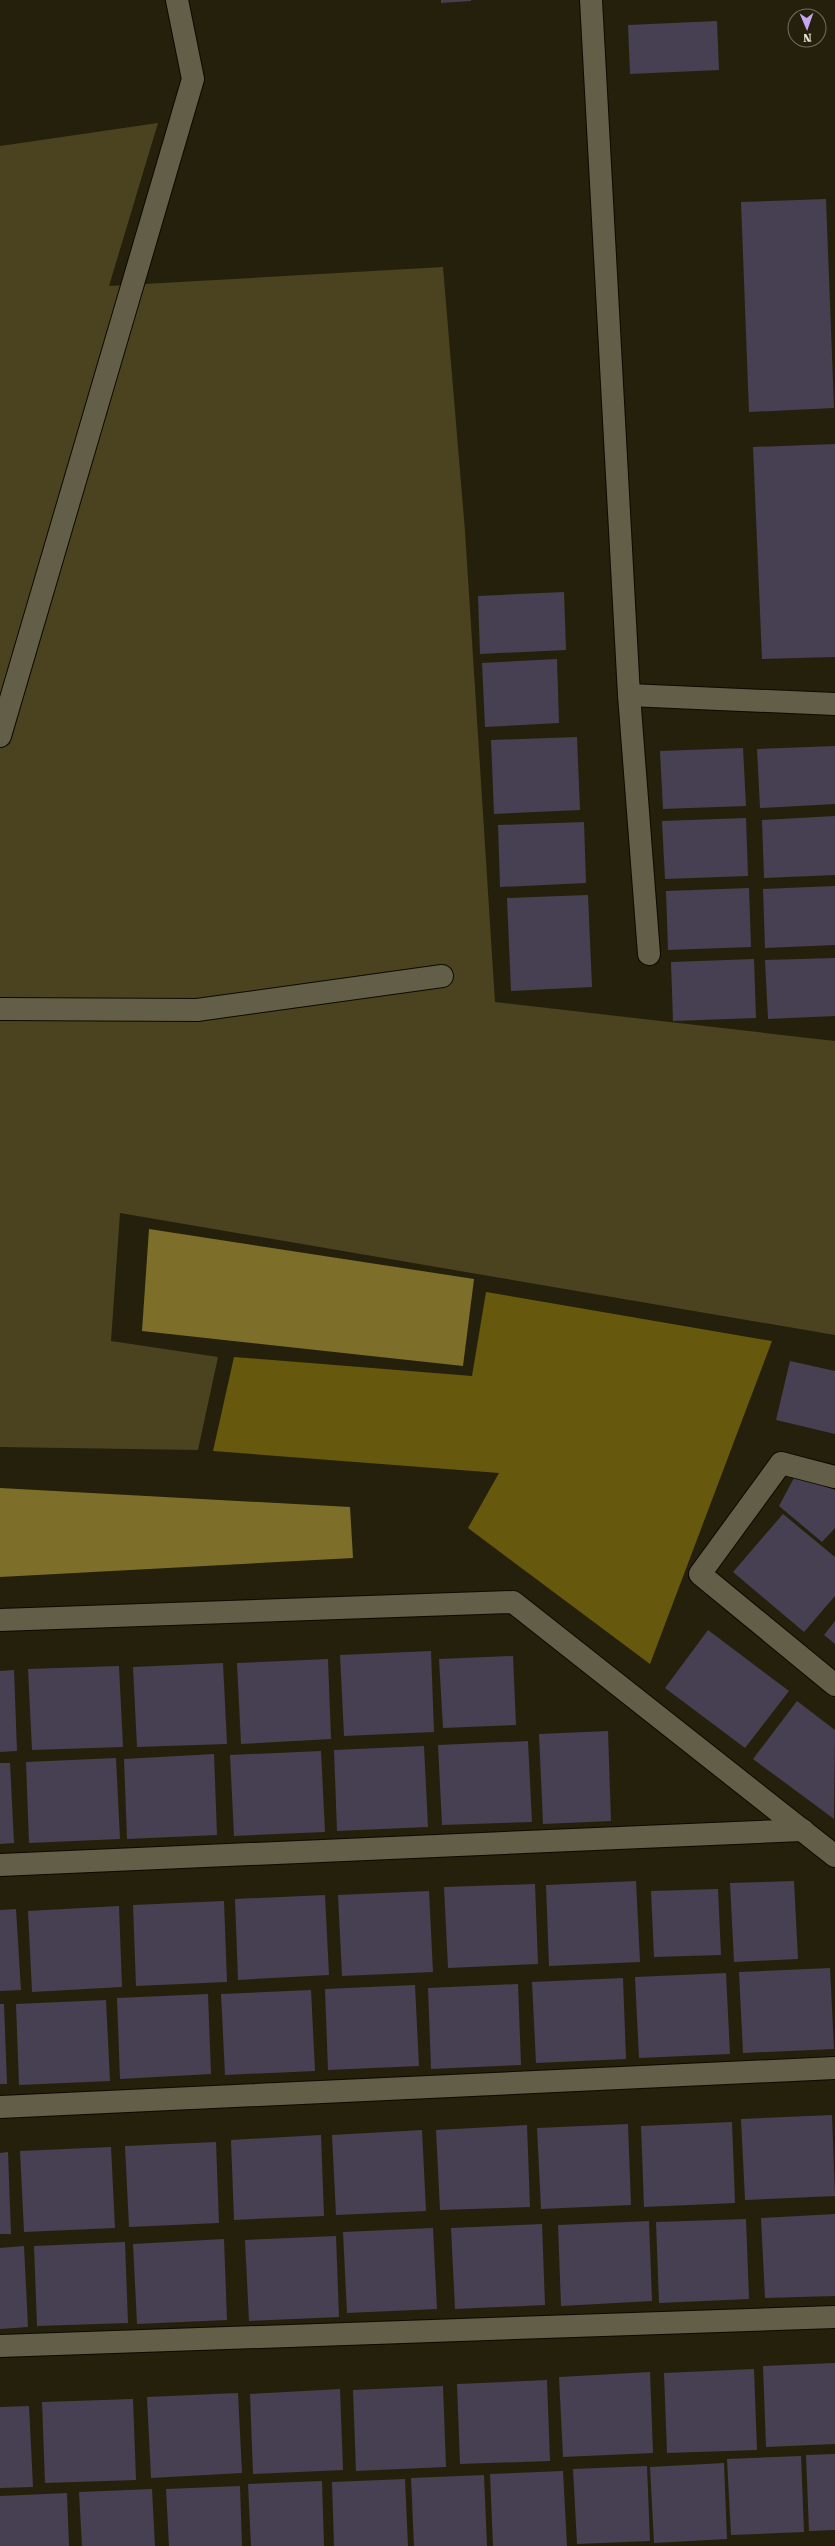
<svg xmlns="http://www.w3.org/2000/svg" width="835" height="2546" viewBox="0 0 835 2546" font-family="'Roboto Serif',serif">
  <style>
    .green { fill: #4b431f }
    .forest { fill: #66580c }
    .water { fill: #7d6f29 }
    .building { fill: #473f52 }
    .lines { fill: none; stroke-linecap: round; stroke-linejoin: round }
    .minor-casing { stroke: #0d0900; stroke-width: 24 }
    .minor { stroke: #625e48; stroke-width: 22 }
  </style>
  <rect width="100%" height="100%" fill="#24200c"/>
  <path class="green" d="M158 123 109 286 443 267 465 531 495 1002 835 1041V1335L120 1213 111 1341 218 1357 198 1450 0 1447V146Z"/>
  <path class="forest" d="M486 1292 772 1341 650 1664 468 1528 499 1473 213 1451 234 1357 472 1376Z"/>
  <g class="water">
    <path d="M149 1229 474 1279 463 1366 142 1331Z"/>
    <path d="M0 1488 350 1507 353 1558 0 1577Z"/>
  </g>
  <g class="building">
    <path d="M441 0H471V1L441 3Z"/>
    <path d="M717 21 719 70 630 74 628 25Z"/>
    <path d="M826 199 834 408 749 412 741 202Z"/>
    <path d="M835 444V657L762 659 753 447Z"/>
    <path d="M564 592 566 650 480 654 478 596Z"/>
    <path d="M557 659 559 723 485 727 482 663Z"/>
    <path d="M577 737 580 810 494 814 491 740Z"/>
    <path d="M835 746V804L760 808 757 749Z"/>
    <path d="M743 748 746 806 663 809 660 751Z"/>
    <path d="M835 816V875L764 878 762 820Z"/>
    <path d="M746 818 748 876 665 879 662 821Z"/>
    <path d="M584 822 586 883 500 887 498 825Z"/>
    <path d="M835 886V945L765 948 763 889Z"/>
    <path d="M749 888 751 947 668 950 666 891Z"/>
    <path d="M588 895 592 987 511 991 507 898Z"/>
    <path d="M835 958V1016L768 1019 765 960Z"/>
    <path d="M754 959 756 1018 673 1021 671 962Z"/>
    <path d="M790 1361 835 1371V1434L776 1420Z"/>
    <path d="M795 1476 835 1490V1528L822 1542 779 1506Z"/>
    <path d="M783 1514 835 1557V1596L804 1632 733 1572Z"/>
    <path d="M835 1621V1644L824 1635Z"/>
    <path d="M708 1630 789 1691 745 1748 665 1688Z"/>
    <path d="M431 1651 434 1732 344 1736 340 1655Z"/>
    <path d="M513 1656 516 1725 443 1728 439 1659Z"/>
    <path d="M328 1659 331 1739 241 1744 237 1663Z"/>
    <path d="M223 1663 227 1744 137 1747 133 1667Z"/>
    <path d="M119 1666 123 1747 32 1750 28 1669Z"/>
    <path d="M14 1670 17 1751 0 1752V1671Z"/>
    <path d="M797 1701 835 1730 834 1819 753 1759Z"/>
    <path d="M608 1731 611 1821 543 1824 539 1734Z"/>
    <path d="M528 1741 532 1822 442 1825 438 1745Z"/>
    <path d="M424 1746 428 1827 337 1831 334 1750Z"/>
    <path d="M321 1751 325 1832 234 1836 230 1755Z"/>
    <path d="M214 1754 217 1835 127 1839 124 1759Z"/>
    <path d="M116 1758 120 1839 29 1843 26 1762Z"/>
    <path d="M0 1763H10L14 1843 0 1844Z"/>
    <path d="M636 1881 640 1962 549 1966 546 1885Z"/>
    <path d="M794 1881 798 1959 734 1962 730 1883Z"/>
    <path d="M535 1884 538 1964 448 1968 444 1887Z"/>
    <path d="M718 1889 721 1955 654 1957 651 1891Z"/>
    <path d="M429 1891 433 1972 342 1976 338 1895Z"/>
    <path d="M325 1895 329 1975 238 1980 235 1899Z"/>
    <path d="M224 1901 227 1982 136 1986 133 1905Z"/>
    <path d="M119 1906 122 1987 32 1992 28 1911Z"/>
    <path d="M16 1909 21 1990 0 1991V1910Z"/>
    <path d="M830 1968 834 2049 743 2053 739 1972Z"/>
    <path d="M726 1973 730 2054 639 2058 635 1977Z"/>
    <path d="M623 1978 626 2059 536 2063 532 1982Z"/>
    <path d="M518 1984 521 2065 431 2069 428 1988Z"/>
    <path d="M415 1985 419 2066 328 2070 325 1989Z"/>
    <path d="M311 1990 315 2071 225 2075 221 1994Z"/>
    <path d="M208 1994 211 2074 120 2079 117 1998Z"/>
    <path d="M106 2000 110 2081 19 2085 16 2004Z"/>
    <path d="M0 2004H4L7 2084H0Z"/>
    <path d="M832 2115 835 2196 745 2200 741 2119Z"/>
    <path d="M732 2122 735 2203 644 2207 641 2126Z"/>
    <path d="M628 2124 631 2205 541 2209 537 2128Z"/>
    <path d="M527 2125 530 2207 440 2210 436 2130Z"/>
    <path d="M422 2130 426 2211 336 2215 332 2135Z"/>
    <path d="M321 2135 324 2216 234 2220 231 2140Z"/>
    <path d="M216 2142 219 2223 129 2227 125 2146Z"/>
    <path d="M111 2147 115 2228 24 2232 20 2151Z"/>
    <path d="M8 2152 11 2234H0V2153Z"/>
    <path d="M835 2214V2296L765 2298 761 2218Z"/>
    <path d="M746 2219 749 2299 659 2303 656 2222Z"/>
    <path d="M649 2221 652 2301 561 2306 558 2225Z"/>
    <path d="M542 2224 545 2305 455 2309 451 2228Z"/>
    <path d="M433 2228 437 2309 347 2313 343 2232Z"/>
    <path d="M336 2236 339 2317 249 2321 245 2240Z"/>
    <path d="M224 2239 227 2320 137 2324 133 2244Z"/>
    <path d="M125 2242 128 2323 37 2326 34 2246Z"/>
    <path d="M24 2246 28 2327 0 2329V2248Z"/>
    <path d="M835 2363V2444L766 2447 763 2366Z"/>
    <path d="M754 2369 757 2450 667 2453 664 2373Z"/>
    <path d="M650 2372 653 2453 563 2457 559 2377Z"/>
    <path d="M547 2380 550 2461 460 2464 457 2384Z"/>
    <path d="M443 2386 446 2467 356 2471 353 2390Z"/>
    <path d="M340 2389 343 2470 253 2474 250 2394Z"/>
    <path d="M238 2393 242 2473 151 2478 147 2397Z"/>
    <path d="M133 2399 136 2480 45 2483 42 2402Z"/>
    <path d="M29 2406 33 2487 0 2488V2407Z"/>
    <path d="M835 2454V2530L809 2531 806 2455Z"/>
    <path d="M801 2456 804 2532 731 2535 727 2459Z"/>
    <path d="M724 2463 727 2539 654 2543 650 2467Z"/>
    <path d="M647 2466 650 2541 577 2544 573 2469Z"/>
    <path d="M563 2471 567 2546H493L490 2474Z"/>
    <path d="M484 2475 487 2546H414L411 2478Z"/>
    <path d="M405 2479 408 2546H334L332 2482Z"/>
    <path d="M322 2481 324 2546H251L248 2484Z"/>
    <path d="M240 2486 242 2546H169L166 2489Z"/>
    <path d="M152 2489 155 2546H82L79 2492Z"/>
    <path d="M67 2493 69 2546H0V2496Z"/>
  </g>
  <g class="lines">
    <g class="minor-casing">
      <g id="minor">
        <path d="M591 0 629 695 649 954"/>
        <path d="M629 695 835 704"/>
        <path d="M0 736 193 79 177 0"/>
        <path d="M0 1009 197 1010 442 976"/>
        <path d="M835 1477 781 1463 700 1574 835 1685"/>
        <path d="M0 1620 513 1602 835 1856"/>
        <path d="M0 1865 803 1830"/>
        <path d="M0 2107 835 2068"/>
        <path d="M0 2346 835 2317"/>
      </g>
    </g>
    <use href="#minor" class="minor"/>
  </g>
  <g transform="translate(807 28) rotate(178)"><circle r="19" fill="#24200c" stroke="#726f5e"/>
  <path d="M0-3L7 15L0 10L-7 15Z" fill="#c8a6ef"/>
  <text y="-6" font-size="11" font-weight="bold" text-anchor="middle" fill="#e8e5d9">N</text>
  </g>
</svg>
